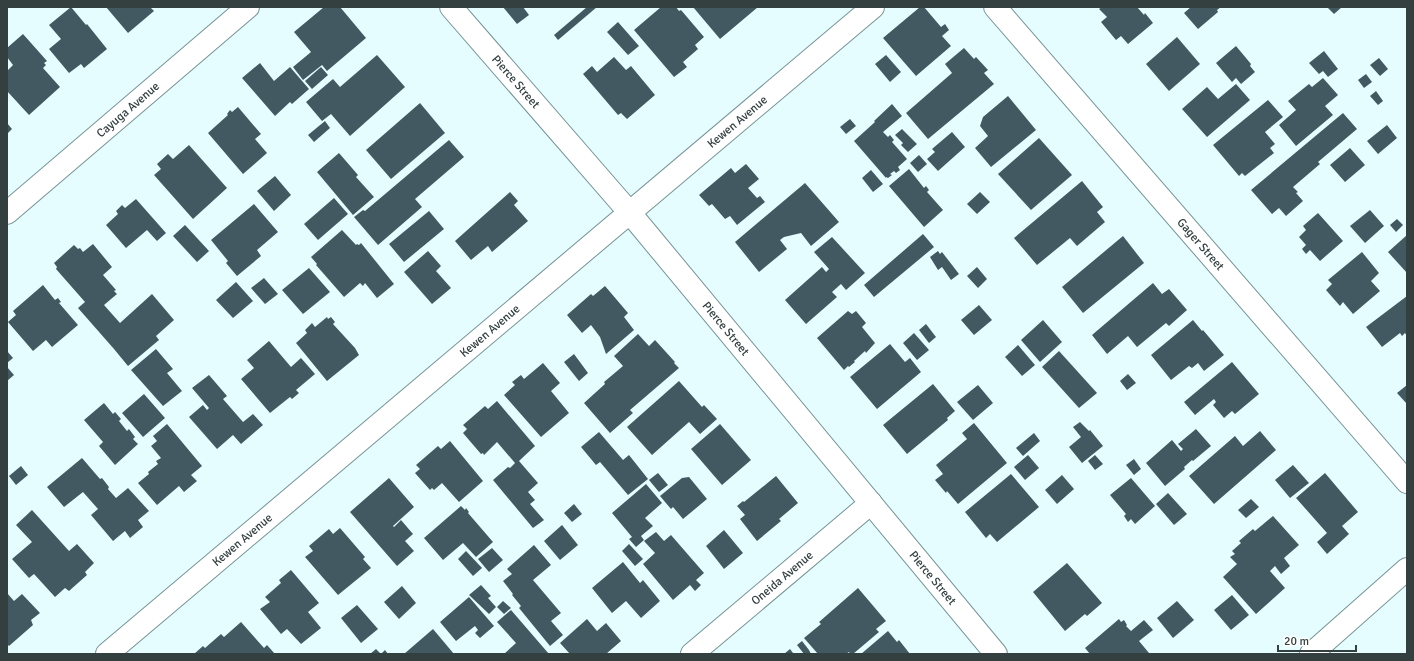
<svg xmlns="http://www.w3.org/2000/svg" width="1414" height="661" viewBox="0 0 1414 661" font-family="Signika,sans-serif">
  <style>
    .building { fill: #425961 }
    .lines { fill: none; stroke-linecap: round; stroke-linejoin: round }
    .minor-casing { stroke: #779395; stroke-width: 24 }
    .minor { stroke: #fff; stroke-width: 22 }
    .labels { text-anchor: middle; stroke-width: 4; stroke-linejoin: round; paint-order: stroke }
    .street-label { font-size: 12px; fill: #343f40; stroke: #fff }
  </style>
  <rect width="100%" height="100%" fill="#e6fdff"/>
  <g class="building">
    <path d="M71 7 86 25 87 24 107 49 84 68 81 64 69 73 49 49 61 39 49 25Z"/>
    <path d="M106 7H150L154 11 128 33Z"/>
    <path d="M324 7H340L366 38 327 71 322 65 303 80 293 67 311 52 294 32Z"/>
    <path d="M503 7H523L529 15 517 24Z"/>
    <path d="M587 7H597L558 40 554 35Z"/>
    <path d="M661 7H676L679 11 681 10 704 37 695 45 698 49 683 62 687 67 674 77 634 30Z"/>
    <path d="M693 7H758L720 39Z"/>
    <path d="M920 7H924L941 27 945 24 949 30 942 36 951 46 916 76 883 38Z"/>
    <path d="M1102 7H1137L1144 15 1145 13 1153 23 1128 44 1121 36 1116 40 1101 22 1107 17 1099 9Z"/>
    <path d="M1191 7H1221L1217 10 1218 12 1198 29 1184 13Z"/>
    <path d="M1327 7H1342L1334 14Z"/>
    <path d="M618 22 639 46 628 55 607 32Z"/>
    <path d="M23 34 47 61 44 63 46 65 43 68 60 87 29 115 7 91V71L13 65 7 57V48Z"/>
    <path d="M1177 37 1200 64 1169 91 1146 64Z"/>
    <path d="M1236 46 1251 64 1250 66 1255 72 1241 84 1236 78 1232 82 1216 63Z"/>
    <path d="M964 48 974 59 976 57 988 70 984 73 994 84 928 139 906 113 952 73 945 64Z"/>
    <path d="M1324 51 1338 69 1328 77 1323 71 1319 74 1309 63Z"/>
    <path d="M377 55 405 87 350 136 331 114 322 121 306 102 333 79 340 87Z"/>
    <path d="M886 55 901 72 890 82 875 64Z"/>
    <path d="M614 57 626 70 631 66 655 95 627 119 621 113 618 115 583 74 592 66 597 72Z"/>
    <path d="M1379 58 1388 69 1380 76 1370 65Z"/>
    <path d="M260 63 274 81 290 67 309 89 292 104 290 102 275 116 242 78Z"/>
    <path d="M321 67 328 75 312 89 305 81Z"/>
    <path d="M1366 74 1372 82 1364 88 1358 80Z"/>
    <path d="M1323 78 1338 95 1325 106 1333 115 1296 146 1279 125 1296 110 1288 101 1309 84 1312 87Z"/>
    <path d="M1236 84 1250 100 1207 137 1182 109 1207 87 1218 99Z"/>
    <path d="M1376 91 1383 101 1378 105 1370 96Z"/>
    <path d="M1008 96 1036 130 991 167 975 148 988 136 980 126 983 117Z"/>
    <path d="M1268 100 1283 117 1265 132 1275 144 1270 148 1274 153 1245 176 1242 173 1239 176 1213 145Z"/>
    <path d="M420 103 445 133 391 179 366 150Z"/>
    <path d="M892 104 902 116 883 132 888 137 890 135 894 140 892 142 907 159 898 167 900 170 896 173 894 171 890 174 892 175 888 178 886 177V178L854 141 875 122 874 121Z"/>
    <path d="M238 107 261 134 255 139 267 153 243 174 208 133 228 115 227 114 230 110 232 112Z"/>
    <path d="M1343 113 1357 129 1318 162 1320 164 1293 187 1298 192 1296 193 1303 201 1286 216 1279 208 1272 214 1251 190Z"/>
    <path d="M850 119 856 126 846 134 840 127Z"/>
    <path d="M325 121 330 128 314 142 308 135Z"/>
    <path d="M7 123 12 129 7 134Z"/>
    <path d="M1387 125 1397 138 1378 154 1367 141Z"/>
    <path d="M902 129 917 144 908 152 901 145 903 143 895 135Z"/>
    <path d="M952 132 965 147 938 171 927 159 935 152 932 149Z"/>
    <path d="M1039 138 1072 175 1031 210 998 174Z"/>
    <path d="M449 140 464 157 415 199 422 207 378 245 354 217 363 210 365 211Z"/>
    <path d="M189 145 227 188 193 219 154 175 161 169 157 164 168 154 173 159Z"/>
    <path d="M1350 148 1365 165 1345 182 1330 165Z"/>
    <path d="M339 153 358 175 356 177 374 197 353 215 317 172Z"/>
    <path d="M919 155 927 164 918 172 910 163Z"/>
    <path d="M746 164 759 179 748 188 757 198 760 196 765 202 737 225 730 216 725 219 712 204 709 206 699 195 731 168 735 173Z"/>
    <path d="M909 169 924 188 926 186 929 190 927 192 943 210 924 227 889 186Z"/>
    <path d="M871 170 883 184 873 192 862 178Z"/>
    <path d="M275 176 291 195 274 211 257 191Z"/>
    <path d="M1082 181 1103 207 1097 212 1105 222 1077 246 1070 238 1037 265 1014 238Z"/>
    <path d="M805 183 839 222 811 246 801 233 784 237 780 240 787 249 759 272 735 242Z"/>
    <path d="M510 192 518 201 514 205 528 221 492 252 488 246 471 260 455 241Z"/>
    <path d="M980 192 990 202 977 214 967 204Z"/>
    <path d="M334 198 348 214 318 240 304 224Z"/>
    <path d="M136 199 166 233 157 241 147 230 126 248 106 225 118 214 116 211 122 205 125 208Z"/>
    <path d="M254 204 278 232 257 250 261 256 237 276 226 263 228 261 211 240Z"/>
    <path d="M1370 210 1384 226 1365 243 1350 226Z"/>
    <path d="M429 211 444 229 404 262 389 244Z"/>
    <path d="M1318 213 1343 241 1320 261 1310 250 1306 254 1302 249 1306 245 1299 237 1306 230 1303 226Z"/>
    <path d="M1397 219 1403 225 1396 232 1390 225Z"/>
    <path d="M185 225 209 251 197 262 173 236Z"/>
    <path d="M342 230 356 245 357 244 359 245 361 243 394 284 377 298 365 283 363 286 360 283 344 297 316 265 317 264 311 257Z"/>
    <path d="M923 234 934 247 874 297 864 285Z"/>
    <path d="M1407 235V273L1388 252Z"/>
    <path d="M1123 236 1144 263 1083 313 1062 287Z"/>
    <path d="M832 237 865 273 846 290 841 284 832 292 837 297 806 324 785 300 822 267 826 272 829 269 814 252Z"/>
    <path d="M93 244 112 267 103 275 116 290 114 291 117 294 104 305 120 323 152 294 174 320 156 336 159 340 128 366 114 349 78 308 85 302 56 269 57 267 54 263 74 245 78 249 80 248 83 252Z"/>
    <path d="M428 251 441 266 436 271 451 288 432 304 404 272Z"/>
    <path d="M938 251 940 254 942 252 959 274 951 280 942 267 938 270 930 257Z"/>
    <path d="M1362 252 1379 273 1371 281 1380 291 1353 314 1343 302 1340 306 1326 290 1332 284 1328 280Z"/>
    <path d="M977 267 987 279 978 288 967 276Z"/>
    <path d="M309 268 330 292 303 314 282 290Z"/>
    <path d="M264 278 278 294 265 304 251 288Z"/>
    <path d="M236 282 253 301 233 318 216 300Z"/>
    <path d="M1153 283 1162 294 1169 289 1187 310 1169 326 1166 323 1137 347 1128 336 1107 354 1092 335Z"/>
    <path d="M43 285 55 300 58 298 61 302 59 303 78 325 52 347 46 340 33 351 8 322 16 315 13 311Z"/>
    <path d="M605 286 628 313 624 317 634 330 606 354 600 337 591 325 582 333 567 315 591 294 593 296Z"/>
    <path d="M1407 296V336L1405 333 1402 336 1400 333 1382 347 1366 327Z"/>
    <path d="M979 305 992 320 974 335 961 320Z"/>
    <path d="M848 311 852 314 856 311 866 323 862 327 875 343 866 353 865 351 854 361 855 362 849 367 848 366 844 370 817 338Z"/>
    <path d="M327 317 328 319 331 317 335 322 333 324 355 348 359 355 327 381 296 343 307 333 305 330 312 323 315 327Z"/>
    <path d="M1043 320 1062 342 1040 362 1021 340Z"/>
    <path d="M1193 320 1202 331 1203 330 1224 355 1204 371 1198 363 1192 368 1189 366 1171 380 1151 355Z"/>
    <path d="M926 324 936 337 929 343 919 330Z"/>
    <path d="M914 333 929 350 917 360 903 343Z"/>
    <path d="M638 334 649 346 655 340 675 362 674 363 679 368 630 410 633 413 610 433 584 403 605 384 604 382 623 366 614 356Z"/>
    <path d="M269 341 291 367 301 358 315 374 296 390 299 393 292 399 290 397 270 413 241 379 254 368 247 360Z"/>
    <path d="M890 344 905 362 910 358 921 372 877 409 850 377Z"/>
    <path d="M1018 345 1035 365 1022 376 1005 357Z"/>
    <path d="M156 349 173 369 167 373 182 391 163 406 131 370Z"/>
    <path d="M7 351 13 358 7 363Z"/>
    <path d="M1059 351 1097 393 1079 408 1042 367Z"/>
    <path d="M574 354 588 373 579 381 564 362Z"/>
    <path d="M1232 362 1259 394 1235 414 1232 411 1224 418 1213 405 1216 402 1214 399 1195 415 1184 402Z"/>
    <path d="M543 363 560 383 551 391 569 413 541 437 504 395 515 385 512 382 521 375 524 379Z"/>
    <path d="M7 367 14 375 7 381Z"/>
    <path d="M1128 374 1136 383 1127 390 1120 381Z"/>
    <path d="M209 375 227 396 223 399 243 422 253 414 263 425 241 444 233 435 217 449 189 417 203 405 207 410 209 408 192 388Z"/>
    <path d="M679 381 702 407 704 405 717 419 700 434 689 422 652 455 627 427Z"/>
    <path d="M933 384 955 411 947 418 948 420 907 454 883 425Z"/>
    <path d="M978 385 993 403 973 420 957 402Z"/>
    <path d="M1407 385V404L1397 393Z"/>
    <path d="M144 394 165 418 143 437 122 413Z"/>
    <path d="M497 401 535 446 519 461 538 483 528 492 535 500 530 504 544 520 533 528 493 480 508 467 510 468 515 463 497 442 484 455 483 453 481 454 463 433 467 429 463 425 485 406 488 409Z"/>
    <path d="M104 403 113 414 115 412 121 419 119 421 127 431 129 429 135 437 133 439 138 444 115 465 99 446 103 442 84 420Z"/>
    <path d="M1080 422 1089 431 1090 430 1103 446 1082 463 1069 447 1081 437 1073 427Z"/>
    <path d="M974 423 1007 463 958 504 947 491 946 493 935 480 943 474 936 465 967 439 962 433Z"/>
    <path d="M167 424 202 466 191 475 197 481 184 492 179 486 157 505 138 483 149 474 148 472 158 464 156 461 161 458 151 446 157 441 153 436Z"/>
    <path d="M720 424 751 460 722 485 691 449Z"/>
    <path d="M1196 429 1211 446 1193 461 1192 460 1184 467 1185 469 1165 486 1146 463 1172 440 1181 451 1183 449 1178 444Z"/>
    <path d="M1260 431 1276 450 1214 504 1189 476 1235 436 1243 446Z"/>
    <path d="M599 432 623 460 629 455 648 479 628 495 600 462 596 465 581 447Z"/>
    <path d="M1034 433 1040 441 1023 456 1016 448Z"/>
    <path d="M450 441 483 481 459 502 442 483 434 490 432 488 430 490 415 473 420 469 416 465 438 446 441 449Z"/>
    <path d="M1028 455 1039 468 1025 480 1014 467Z"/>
    <path d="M1095 455 1103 464 1095 470 1088 461Z"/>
    <path d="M82 458 100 479 102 478 109 487 108 489 116 498 128 488 149 511 138 520 143 527 130 538 125 531 113 541 91 515 98 509 83 492 64 507 47 487Z"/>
    <path d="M1134 459 1141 469 1134 475 1126 465Z"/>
    <path d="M1293 465 1309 483 1290 498 1275 480Z"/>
    <path d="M21 466 28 475 16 485 9 476Z"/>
    <path d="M658 473 668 485 659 492 649 480Z"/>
    <path d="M1325 473 1358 512 1342 526 1349 534 1327 554 1317 542 1327 533 1296 498Z"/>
    <path d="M1011 474 1039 507 997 542 990 534 986 538 965 512Z"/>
    <path d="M1062 475 1074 489 1057 504 1045 490Z"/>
    <path d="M776 476 798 503 779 519 781 521 757 541 740 519 745 515 737 506 743 501 744 502Z"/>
    <path d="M689 477 707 499 683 519 673 507 671 509 660 496 682 478Z"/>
    <path d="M389 478 414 507 393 526 394 527 401 520 413 534 405 541 414 551 397 566 350 512Z"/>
    <path d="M1131 478 1155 506 1135 524 1131 519 1128 522 1124 516 1126 514 1110 495Z"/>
    <path d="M646 484 662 503 645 518 653 526 641 536 644 540 636 547 629 539 632 537 612 513Z"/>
    <path d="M1168 493 1187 514 1174 525 1156 504Z"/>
    <path d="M1251 499 1259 507 1246 518 1238 510Z"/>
    <path d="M574 504 582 514 572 522 564 513Z"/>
    <path d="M461 506 465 510 466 508 469 512 468 513 493 542 476 557 463 543 443 560 424 538Z"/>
    <path d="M32 510 69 551 77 544 94 563 85 572 87 575 69 591 65 588 55 597 34 574 29 578 12 559 32 542 16 525Z"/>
    <path d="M1273 516 1299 545 1284 558 1290 566 1281 574 1275 566 1270 571 1285 588 1256 614 1223 577 1237 564 1230 557 1235 554 1232 551 1241 543 1239 541 1253 529 1255 531Z"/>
    <path d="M562 525 578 545 560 560 544 541Z"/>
    <path d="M340 528 365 557 363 559 371 568 338 595 305 557 313 551 309 546 329 529 333 534Z"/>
    <path d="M724 530 743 553 724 569 706 546Z"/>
    <path d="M656 532 664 541 671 535 704 573 696 580 701 585 695 591 690 585 673 600 643 564 655 553 644 541Z"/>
    <path d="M629 544 643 559 635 566 622 551Z"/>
    <path d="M534 545 551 565 533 580 561 613 551 621 563 635 550 646 519 608 521 606 512 595 513 594 503 581 512 574 507 569Z"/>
    <path d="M492 548 503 560 489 572 478 559Z"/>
    <path d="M466 551 482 568 473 576 458 559Z"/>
    <path d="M623 562 640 583 643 580 660 601 641 618 626 601 612 613 592 588Z"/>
    <path d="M1067 563 1102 603 1087 616 1085 614 1065 631 1033 592Z"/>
    <path d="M291 570 319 603 308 612 321 628 301 644 287 629 281 634 260 609 270 602 265 597 281 583 279 580Z"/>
    <path d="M481 585 491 596 488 598 496 607 489 614 469 595Z"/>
    <path d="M402 586 416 603 399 619 384 602Z"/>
    <path d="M858 588 886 621 876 629 879 632 853 654H850L849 652 846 654H818L804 638 821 624 819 622Z"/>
    <path d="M7 593 14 601 22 594 40 613 31 620 33 625 9 646 7 644Z"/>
    <path d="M1232 595 1249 615 1231 630 1214 610Z"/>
    <path d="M469 597 494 626 480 638 475 633 478 630 475 626 456 641 440 622Z"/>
    <path d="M503 601 511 608 504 614 497 607Z"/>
    <path d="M1177 601 1194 620 1173 638 1157 618Z"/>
    <path d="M357 605 378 629 361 643 341 618Z"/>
    <path d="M511 610 549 654H504L516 643 497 622Z"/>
    <path d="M587 619 597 631 606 623 621 641 606 654H570L560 643Z"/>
    <path d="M1119 619 1121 622 1124 620 1127 625 1126 626 1131 631 1144 620 1153 630 1139 641 1149 653 1148 654H1090L1085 648Z"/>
    <path d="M241 622 264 648 267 645 275 654H194L203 646 205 648 221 634 224 637Z"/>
    <path d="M433 629 454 654H404Z"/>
    <path d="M888 631 897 642 899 640 910 654H861Z"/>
    <path d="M802 641 809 650 811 654H804L797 645Z"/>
    <path d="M376 649 381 654 385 650 388 654H370Z"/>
    <path d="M790 649 793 653 792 654H784Z"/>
  </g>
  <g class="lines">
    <g class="minor-casing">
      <g id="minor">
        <path id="s1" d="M451 7 630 213 996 654"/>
        <path id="s2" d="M995 7 1407 482"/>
        <path id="s3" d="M7 213 248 7"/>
        <path id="s4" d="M107 654 873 7"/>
        <path id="s5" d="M692 654 871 503"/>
        <path d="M1311 654 1407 569"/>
      </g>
    </g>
    <use href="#minor" class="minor"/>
  </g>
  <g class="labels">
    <g class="street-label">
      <text dy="4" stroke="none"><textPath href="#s1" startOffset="99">Pierce Street</textPath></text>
      <text dy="4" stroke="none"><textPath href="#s3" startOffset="159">Cayuga Avenue</textPath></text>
      <text dy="4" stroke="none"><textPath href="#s4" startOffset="825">Kewen Avenue</textPath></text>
      <text dy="4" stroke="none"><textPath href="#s2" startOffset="314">Gager Street</textPath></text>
      <text dy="4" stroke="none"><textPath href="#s1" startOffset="423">Pierce Street</textPath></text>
      <text dy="4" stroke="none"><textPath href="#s4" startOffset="501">Kewen Avenue</textPath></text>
      <text dy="4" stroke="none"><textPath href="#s4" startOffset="177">Kewen Avenue</textPath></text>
      <text dy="4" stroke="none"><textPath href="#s1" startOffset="747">Pierce Street</textPath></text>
      <text dy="4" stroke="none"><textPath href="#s5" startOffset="118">Oneida Avenue</textPath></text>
    </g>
  </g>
  <rect width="1414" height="661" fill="none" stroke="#343f40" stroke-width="16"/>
  <path d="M1278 645v6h78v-6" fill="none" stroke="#343f40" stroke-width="2"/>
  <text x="1284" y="645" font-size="12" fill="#343f40" stroke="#ffffff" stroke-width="3" paint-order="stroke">20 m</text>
</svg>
